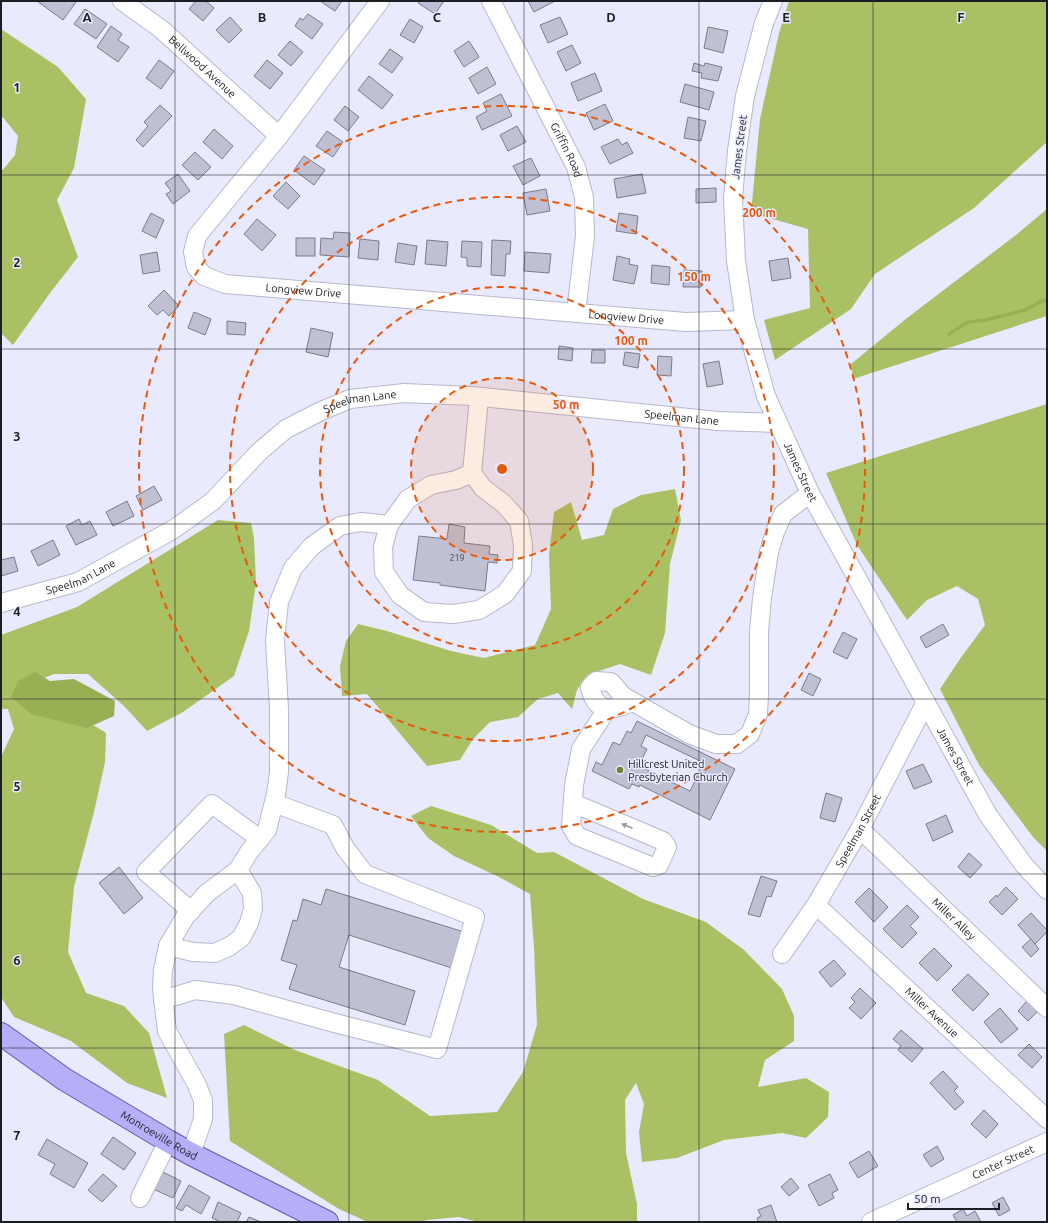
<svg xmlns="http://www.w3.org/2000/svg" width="1048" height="1223" viewBox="0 0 1048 1223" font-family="Ubuntu,sans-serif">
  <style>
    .forest { fill: #aac065 }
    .water { fill: #99af54 }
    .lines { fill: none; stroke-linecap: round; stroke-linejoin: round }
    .stream { stroke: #99af54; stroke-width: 3.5 }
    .building { fill: #bfc0d3; stroke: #7b7b8d; fill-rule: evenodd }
    .minor-casing { stroke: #b7b8ca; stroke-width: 20 }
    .major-casing { stroke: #6059ab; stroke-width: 24 }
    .minor { stroke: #fff; stroke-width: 18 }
    .major { stroke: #b5aff8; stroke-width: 22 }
    .oneway { fill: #99999c }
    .grid { fill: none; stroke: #1d1d24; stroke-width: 1; stroke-opacity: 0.55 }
    .ring { fill: none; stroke: #e8590c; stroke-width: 2; stroke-dasharray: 7 5 }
    .poi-dot { fill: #738535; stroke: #e9eafe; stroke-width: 1.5 }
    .labels { text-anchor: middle; stroke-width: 3; stroke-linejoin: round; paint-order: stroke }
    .number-label { font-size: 9px; fill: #464650 }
    .street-label { font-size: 11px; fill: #1d1d24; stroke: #e9eafe }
    .poi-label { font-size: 11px; fill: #1d1d24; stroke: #e9eafe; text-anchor: start }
    .grid-label { font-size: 13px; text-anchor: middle; font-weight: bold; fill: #1d1d24; stroke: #e9eafe; stroke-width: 3; stroke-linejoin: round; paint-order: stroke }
    .centre { fill: #e8590c; stroke: #e9eafe; stroke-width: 2 }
    .ring-label { font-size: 12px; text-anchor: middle; font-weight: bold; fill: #e8590c; stroke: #e9eafe; stroke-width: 3; stroke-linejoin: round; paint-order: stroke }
  </style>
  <rect width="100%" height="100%" fill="#e9eafe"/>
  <g class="forest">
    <path d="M789 1H1047V142L974 208 875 274 851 309 775 360 764 320 810 308 808 229 751 213 760 119 779 33Z"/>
    <path d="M1 29 58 67 86 99 74 168 57 200 78 257 50 293 13 345 1 333V172L15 155 18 136 1 115Z"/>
    <path d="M1047 209V316L853 379 851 364 907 318 1016 235Z"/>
    <path d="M1047 404V851L1033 837 979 765 940 689 962 656 985 625 978 599 957 586 927 600 907 620 857 545 826 473Z"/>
    <path d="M675 489 681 520 670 564 665 633 651 675 620 664 587 675 577 690 572 709 558 693 538 699 518 717 490 722 473 739 460 760 427 766 367 694 342 696 340 666 346 641 358 624 387 631 451 651 484 658 535 645 551 609 549 554 554 512 571 502 582 540 604 535 613 509 641 495Z"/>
    <path d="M218 520 251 523 254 538 256 583 249 631 234 676 183 712 147 731 125 707 88 674H54L32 683 63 706 106 733 105 762 94 812 74 887 68 952 86 993 124 1006 149 1033 167 1098 127 1083 71 1041 14 1017 1 997V757L14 729 8 709H1V635L77 607Z"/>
    <path d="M431 806 491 825 537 853 554 852 643 899 706 922 744 950 782 989 794 1016V1041L765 1060 758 1087 806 1078 829 1092 828 1117 806 1138 782 1133 724 1140 677 1158 642 1162 639 1132 644 1104 636 1083 625 1100 626 1153 637 1204V1222H479L459 1217 427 1220 420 1222H368L339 1209 230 1141 224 1034 244 1025 295 1050 378 1080 430 1116 497 1112 523 1072 537 1025 534 948 530 894 497 876 454 856 428 838 411 816Z"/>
  </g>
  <path class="water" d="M35 672 50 681 74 679 115 701 114 716 87 728 31 714 11 697 18 681Z"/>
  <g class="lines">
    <path class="stream" d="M949 334 968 322 986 320 1025 310 1042 301H1047"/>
  </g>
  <g class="building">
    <path d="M37 1H74L76 2 63 20Z"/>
    <path d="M196 1H206L214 8 203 21 189 9Z"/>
    <path d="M320 1H342L335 11Z"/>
    <path d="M420 1H444L435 14 418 3Z"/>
    <path d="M528 1H555L534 12Z"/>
    <path d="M85 9 107 24 96 39 74 24Z"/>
    <path d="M308 14 323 24 312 39 295 26 300 18 303 20Z"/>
    <path d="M230 17 242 30 229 43 216 30Z"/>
    <path d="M560 17 568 34 548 43 540 25Z"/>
    <path d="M410 19 423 27 414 43 400 35Z"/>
    <path d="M111 26 122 34 118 40 129 47 118 62 97 47Z"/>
    <path d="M708 27 728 31 723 53 704 48Z"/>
    <path d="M290 41 303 52 291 66 278 55Z"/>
    <path d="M469 41 479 57 464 67 454 51Z"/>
    <path d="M572 45 581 63 566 71 557 52Z"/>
    <path d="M390 49 403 58 392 73 379 64Z"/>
    <path d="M159 60 174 71 161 89 146 78Z"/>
    <path d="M267 60 283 73 270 89 254 76Z"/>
    <path d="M694 63 704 66 705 63 722 67 718 81 701 78 702 73 692 71Z"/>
    <path d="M487 67 496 84 478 94 469 78Z"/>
    <path d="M595 73 602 91 578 101 571 83Z"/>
    <path d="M369 76 393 95 382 109 358 90Z"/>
    <path d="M685 84 714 92 709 110 680 102Z"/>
    <path d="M501 94 512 116 482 130 476 117 487 111 483 103Z"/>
    <path d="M605 104 613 121 594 130 586 113Z"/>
    <path d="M160 105 172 116 143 147 136 140 148 126 144 122Z"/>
    <path d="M345 106 359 117 348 131 334 120Z"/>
    <path d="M688 117 706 121 701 141 684 138Z"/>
    <path d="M517 126 526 142 508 151 500 135Z"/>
    <path d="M214 129 233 146 222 159 203 142Z"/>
    <path d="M327 131 343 142 333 157 316 146Z"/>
    <path d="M618 139 622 145 627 142 633 153 610 164 601 147Z"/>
    <path d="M195 152 211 167 198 180 182 165Z"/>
    <path d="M304 156 325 170 314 185 294 170Z"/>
    <path d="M531 158 540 176 523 185 513 166Z"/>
    <path d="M178 174 190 191 173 204 166 194 171 191 165 183Z"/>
    <path d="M642 174 646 193 617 198 614 179Z"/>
    <path d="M286 182 300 196 288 209 273 196Z"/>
    <path d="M716 188V202L696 203V189Z"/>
    <path d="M546 189 550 211 527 215 523 193Z"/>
    <path d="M151 213 164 220 156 238 142 231Z"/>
    <path d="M619 213 638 216 636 234 616 231Z"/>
    <path d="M257 219 276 235 262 251 244 234Z"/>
    <path d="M334 232 350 233 349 257 320 255 321 238 333 239Z"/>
    <rect x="296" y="238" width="19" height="18"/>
    <path d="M360 239 379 241 378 260 358 258Z"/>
    <path d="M427 240 448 242 446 266 425 264Z"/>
    <path d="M492 240 511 241 510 254H506L505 276 491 275Z"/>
    <path d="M462 241 482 242 481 267 467 266V258L461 257Z"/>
    <path d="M398 243 417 246 414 265 395 262Z"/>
    <path d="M157 252 160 271 143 274 140 255Z"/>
    <path d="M525 252 551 254 549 273 524 271Z"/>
    <path d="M617 256 630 259 629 264 638 266 634 284 613 280Z"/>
    <path d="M788 258 791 278 772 281 769 261Z"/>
    <path d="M652 265 670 267 669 285 651 283Z"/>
    <path d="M684 270 702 271 701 287H683Z"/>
    <path d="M164 290 179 306 169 316 163 310 157 315 148 306Z"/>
    <path d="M194 312 211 319 205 335 188 328Z"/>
    <path d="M227 321 246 323 245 335 227 334Z"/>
    <path d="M311 328 333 333 328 357 306 352Z"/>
    <path d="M559 346 573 348 572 361 558 359Z"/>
    <path d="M592 350H605V363H591Z"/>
    <path d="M625 352 640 354 638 368 623 365Z"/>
    <path d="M658 356 672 357 671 376 657 375Z"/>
    <path d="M719 361 723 384 707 387 703 364Z"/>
    <path d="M154 486 162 500 143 510 136 496Z"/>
    <path d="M127 501 134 516 113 526 106 512Z"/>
    <path d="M79 519 82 525 90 521 97 535 76 545 66 526Z"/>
    <path d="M449 524 465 527 464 543 490 546 489 554 498 555 497 563 488 562 485 591 440 585V583L413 580 419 536 447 539Z"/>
    <path d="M53 540 60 555 38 566 31 551Z"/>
    <path d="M14 557 18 571 1 576V560Z"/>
    <path d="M943 624 949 635 926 648 920 637Z"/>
    <path d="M843 632 857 639 847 659 833 652Z"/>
    <path d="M809 673 821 679 813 696 801 690Z"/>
    <path d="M637 721 735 769 710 820 640 785 639 787 632 784 629 789 592 771 596 762 602 765 613 742 620 745 627 731 631 733ZM646 735 704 763 690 791 643 768 646 761 642 759 647 749 641 746Z"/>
    <path d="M923 764 932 782 914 789 906 771Z"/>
    <path d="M826 793 842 798 835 822 820 818Z"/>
    <path d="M946 815 953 832 933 841 926 824Z"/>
    <path d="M969 853 982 865 970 878 958 867Z"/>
    <path d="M119 867 143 898 124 914 99 883Z"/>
    <path d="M761 876 777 881 771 897 767 896 760 917 748 914Z"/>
    <path d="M1006 887 1018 899 1002 915 989 902 996 895 997 897Z"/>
    <path d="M869 888 888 907 874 922 855 902Z"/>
    <path d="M326 889 464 932 452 968 349 935 339 967 415 991 405 1025 289 989 297 965 281 960 293 920 297 921 303 899 321 905Z"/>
    <path d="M907 905 919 917 910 926 917 933 902 948 883 929Z"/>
    <path d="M1031 913 1047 930V932L1035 944 1018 925Z"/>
    <path d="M1031 939 1039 949 1031 957 1022 947Z"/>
    <path d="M934 948 952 966 937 981 919 963Z"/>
    <path d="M834 960 846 974 831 987 819 972Z"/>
    <path d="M968 974 989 994 973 1011 952 990Z"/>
    <path d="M860 988 876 1003 861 1019 849 1008 855 1002 851 998Z"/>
    <path d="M1027 1001 1038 1011 1028 1021 1018 1011Z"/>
    <path d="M1000 1008 1018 1029 1001 1043 984 1022Z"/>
    <path d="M901 1030 923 1049 912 1062 898 1050 901 1046 893 1039Z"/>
    <path d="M1029 1044 1042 1057 1032 1068 1018 1055Z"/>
    <path d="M943 1071 958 1087 954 1091 964 1102 955 1110 930 1083Z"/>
    <path d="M984 1110 998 1124 986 1138 971 1124Z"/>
    <path d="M113 1137 136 1153 124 1170 101 1154Z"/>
    <path d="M47 1139 88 1163 74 1188 50 1174 55 1164 38 1155Z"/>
    <path d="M937 1146 944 1159 931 1167 923 1155Z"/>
    <path d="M869 1151 878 1166 858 1178 849 1163Z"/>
    <path d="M159 1170 181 1181 173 1198 151 1188Z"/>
    <path d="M103 1174 117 1186 102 1202 88 1190Z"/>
    <path d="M830 1174 838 1190 832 1193 834 1198 819 1206 808 1185Z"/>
    <path d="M791 1178 799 1188 789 1196 781 1187Z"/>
    <path d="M189 1185 210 1197 201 1214 186 1205 182 1211 176 1208Z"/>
    <path d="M1003 1197 1010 1210 999 1216 992 1203Z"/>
    <path d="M218 1202 241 1213 237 1222H221L212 1218Z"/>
    <path d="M771 1205 777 1222H758L757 1218 761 1216 758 1210Z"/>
    <path d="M963 1209 967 1216 975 1211 981 1222H957L953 1215Z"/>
    <path d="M249 1217 261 1222H246Z"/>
  </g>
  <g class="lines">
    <g class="minor-casing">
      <g id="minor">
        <path id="s1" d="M122 1 161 29 279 136"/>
        <path id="s2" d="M380 1 279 136 197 236 193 252 196 267 204 276 225 284 686 322 745 320"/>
        <path id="s3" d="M491 1 576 167 584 197 585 236 576 313"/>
        <path id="s4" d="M773 1 764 23 745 96 737 151 733 198 736 261 745 320 766 396 810 493 988 815 1024 865 1047 890"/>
        <path d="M389 525 383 547 384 572 400 595 424 612 453 614 479 610 505 594 522 571 523 545 519 521 504 504 483 488 472 473"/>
        <path id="s5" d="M1 603 78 582 174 529 213 501 259 452 286 429 321 411 350 399 404 393 472 396 718 421 778 423"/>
        <path d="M633 702C612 710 596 715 590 687L596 681 611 682 623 696 689 734 716 744H737L750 734 758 714 759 693V632L762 598 769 552 775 532 783 514 810 493"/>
        <path d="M573 803 663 841 667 847 659 865 653 867 577 836 571 826 574 785 581 749 607 709"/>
        <path id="s6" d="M860 829 1047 1008"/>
        <path id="s7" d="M816 905 1047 1119"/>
        <path d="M191 911 146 872 212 804 260 839"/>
        <path d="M168 946 193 952 215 953 230 946 241 938 249 923 253 909 252 893 238 870"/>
        <path id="s8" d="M782 954 816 905 860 829 926 702"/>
        <path d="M163 1000 195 990 234 995 331 1022 437 1049 475 917 365 874 345 848 333 825 274 803"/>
        <path d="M191 1154 203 1119V1100L196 1083 167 1031 162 989 163 970 168 946 185 917 207 893 238 870 249 852 267 830 276 794 279 772V709L275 640 279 602 293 568 312 546 340 526 361 522 389 525 408 499 431 485 456 480 472 473 479 398"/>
        <path d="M140 1198 168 1141"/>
        <path id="s9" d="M871 1222 1047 1142"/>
      </g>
    </g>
    <g class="major-casing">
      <g id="major">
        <path id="s10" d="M1 1034 64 1079 168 1141 191 1154 327 1222"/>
      </g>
    </g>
    <use href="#minor" class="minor"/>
    <use href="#major" class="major"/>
  </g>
  <defs><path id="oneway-solid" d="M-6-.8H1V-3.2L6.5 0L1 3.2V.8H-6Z"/></defs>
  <use class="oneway" href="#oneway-solid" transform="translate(627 826) rotate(-157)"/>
  <path class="grid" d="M175 1V1222M349 1V1222M524 1V1222M699 1V1222M873 1V1222M1 175H1047M1 349H1047M1 524H1047M1 699H1047M1 874H1047M1 1048H1047"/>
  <circle cx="502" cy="469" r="91" fill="#e8590c" fill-opacity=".12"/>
  <g class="ring">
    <circle cx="502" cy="469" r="91"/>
    <circle cx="502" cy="469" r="182"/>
    <circle cx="502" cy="469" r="272"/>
    <circle cx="502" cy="469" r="363"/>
  </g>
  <circle class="poi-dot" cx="620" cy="770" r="4"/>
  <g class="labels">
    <g class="number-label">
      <text x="457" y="561">219</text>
    </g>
    <g class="street-label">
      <text dy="4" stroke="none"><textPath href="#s1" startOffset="104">Bellwood Avenue</textPath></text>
      <text transform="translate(739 147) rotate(-83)" y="4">James Street</text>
      <text dy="4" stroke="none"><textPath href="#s3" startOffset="167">Griffin Road</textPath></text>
      <text dy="4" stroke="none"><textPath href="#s2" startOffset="443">Longview Drive</textPath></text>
      <text dy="4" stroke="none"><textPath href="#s2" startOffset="767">Longview Drive</textPath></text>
      <text dy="4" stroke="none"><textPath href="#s5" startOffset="420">Speelman Lane</textPath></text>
      <text dy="4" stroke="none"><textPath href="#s5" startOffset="744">Speelman Lane</textPath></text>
      <text dy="4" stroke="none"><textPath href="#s4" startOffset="487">James Street</textPath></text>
      <text dy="4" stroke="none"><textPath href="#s5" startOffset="84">Speelman Lane</textPath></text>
      <text dy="4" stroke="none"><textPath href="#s4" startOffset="811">James Street</textPath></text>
      <text dy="4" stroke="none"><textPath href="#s8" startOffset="145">Speelman Street</textPath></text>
      <text dy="4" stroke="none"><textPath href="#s6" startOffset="130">Miller Alley</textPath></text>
      <text dy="4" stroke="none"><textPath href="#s7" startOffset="158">Miller Avenue</textPath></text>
      <text dy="4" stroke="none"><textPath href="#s10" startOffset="188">Monroeville Road</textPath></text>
      <text dy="4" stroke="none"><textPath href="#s9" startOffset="145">Center Street</textPath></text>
    </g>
    <g class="poi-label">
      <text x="628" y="768">Hillcrest United<tspan x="628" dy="13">Presbyterian Church</tspan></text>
    </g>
  </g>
  <g class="grid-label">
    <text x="87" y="22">A</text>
    <text x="262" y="22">B</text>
    <text x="437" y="22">C</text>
    <text x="611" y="22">D</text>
    <text x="786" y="22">E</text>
    <text x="961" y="22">F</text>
    <text x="17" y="92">1</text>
    <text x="17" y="267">2</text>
    <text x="17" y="441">3</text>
    <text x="17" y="616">4</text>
    <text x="17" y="791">5</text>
    <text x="17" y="965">6</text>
    <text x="17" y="1140">7</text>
  </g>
  <circle cx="502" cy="469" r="6" class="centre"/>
  <g class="ring-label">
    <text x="759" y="217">200 m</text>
    <text x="694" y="281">150 m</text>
    <text x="631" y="345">100 m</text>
    <text x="566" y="409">50 m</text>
  </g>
  <rect width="1048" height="1223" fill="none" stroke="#1d1d24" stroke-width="4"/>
  <path d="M908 1203v6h91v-6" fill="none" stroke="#1d1d24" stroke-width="2"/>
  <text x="914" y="1203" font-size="12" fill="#1d1d24" stroke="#e9eafe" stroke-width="3" paint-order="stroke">50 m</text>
</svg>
